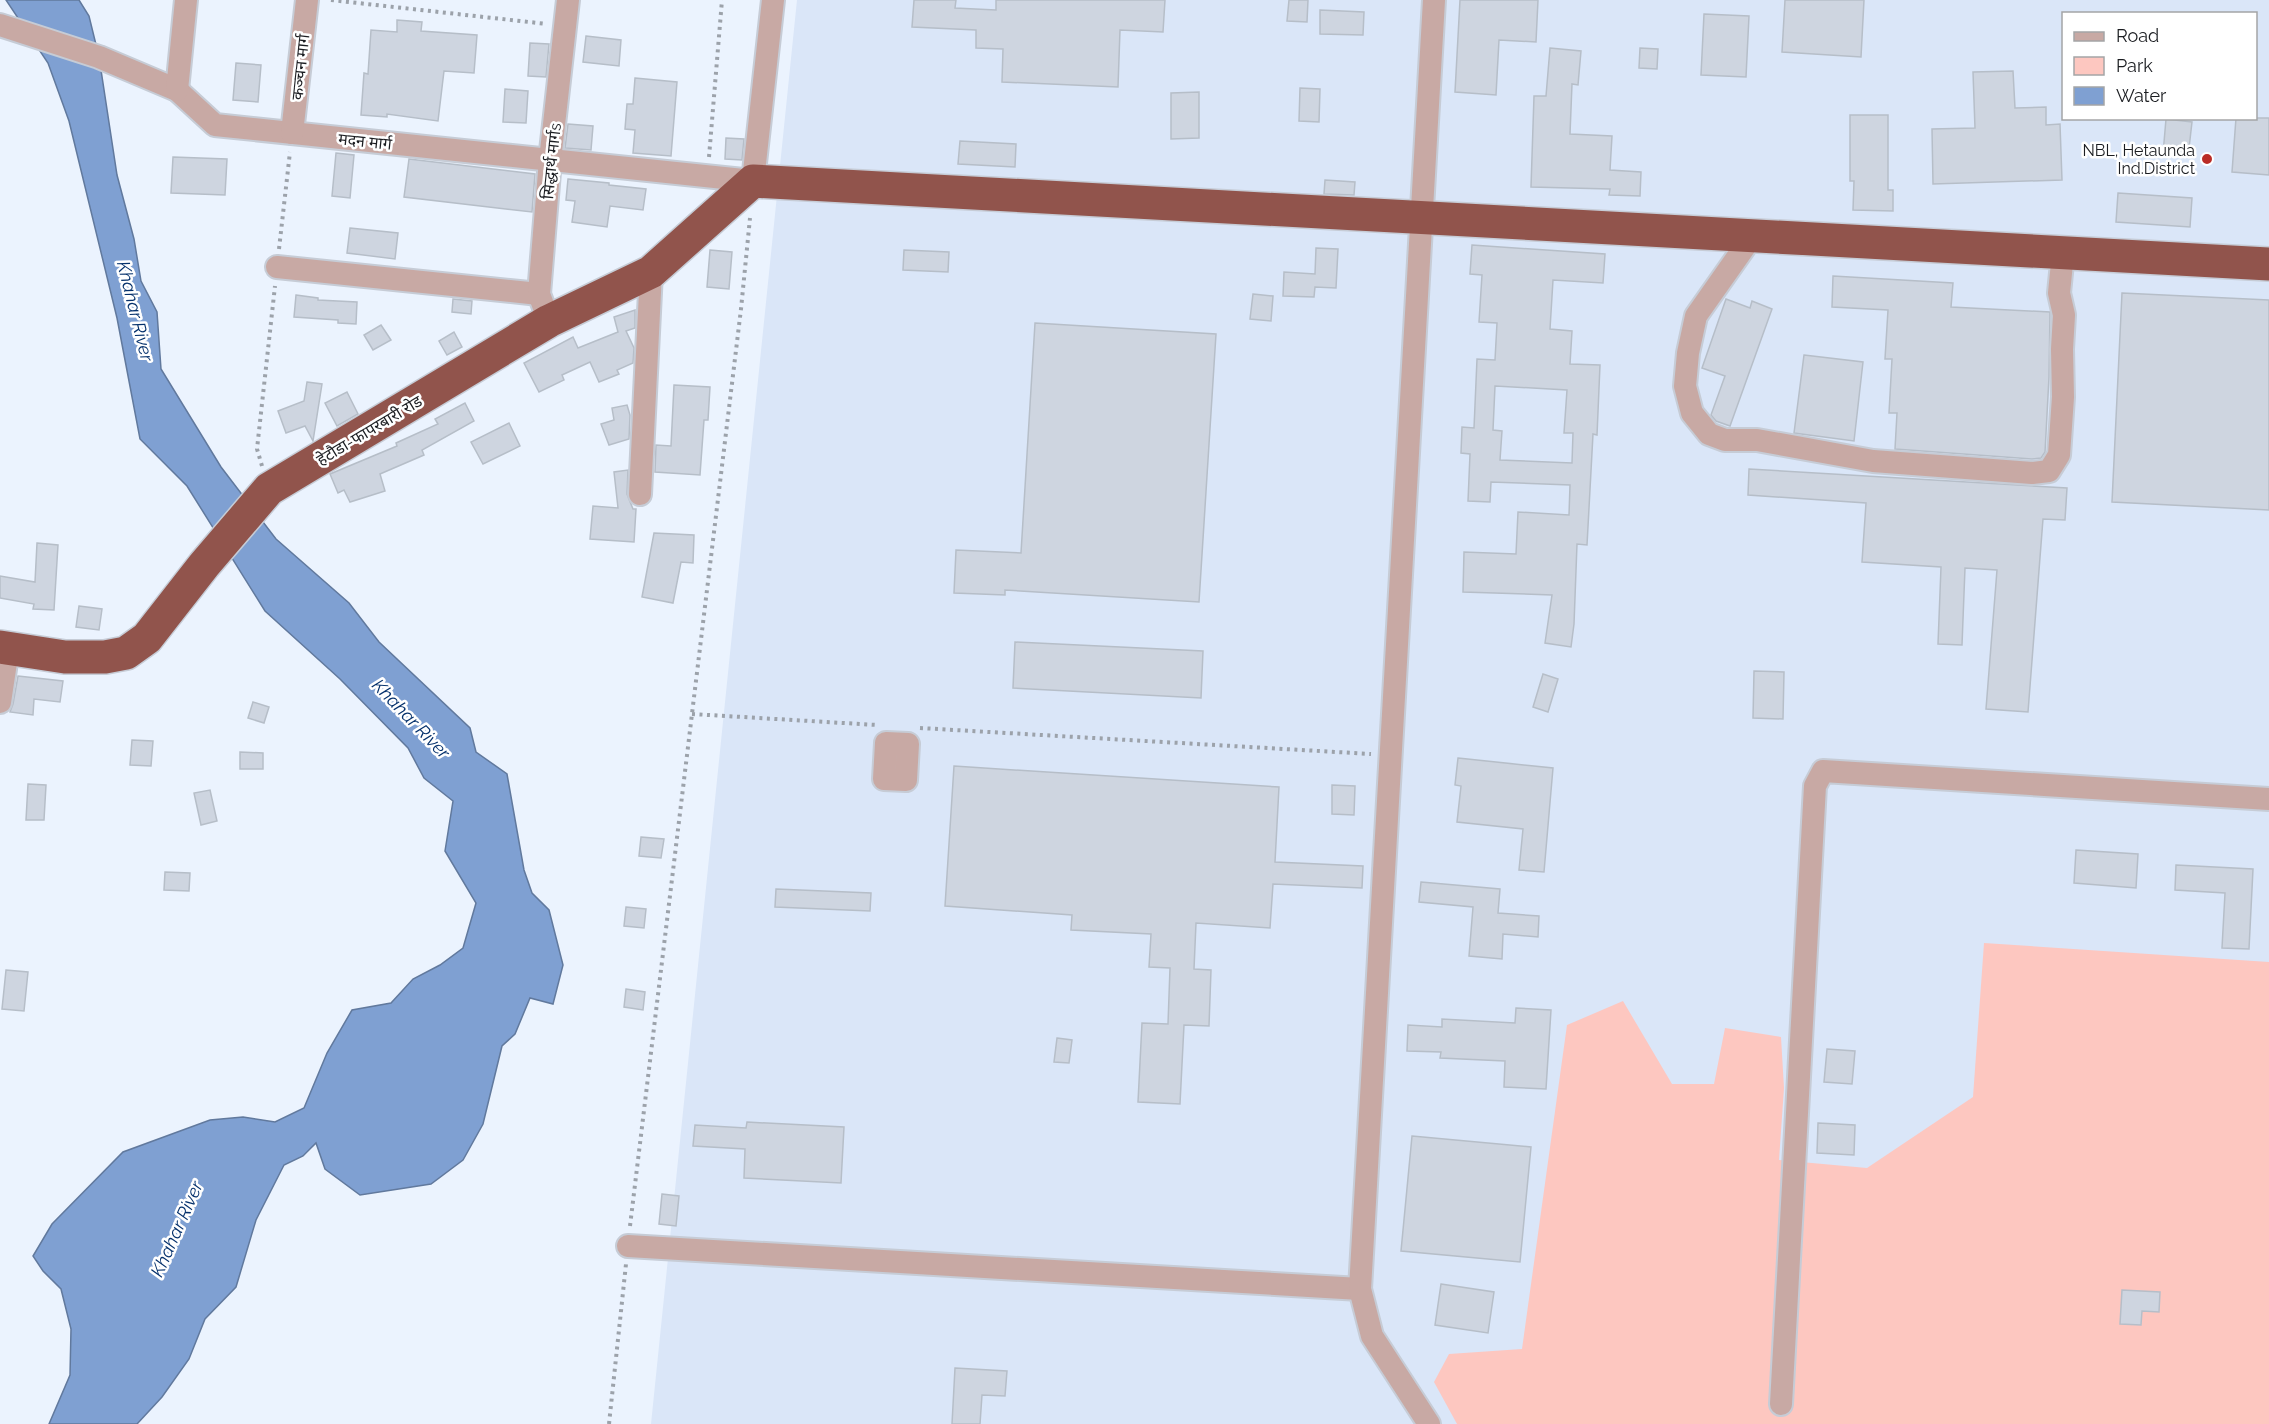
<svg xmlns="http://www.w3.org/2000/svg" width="2269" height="1424" viewBox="0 0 2269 1424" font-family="Raleway,'Noto Sans Devanagari',sans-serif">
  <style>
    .built { fill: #dae6f8; fill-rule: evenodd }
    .green { fill: #fdc7c0 }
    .water { fill: #7fa0d2; stroke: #61799d; stroke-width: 1.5 }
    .building { fill: #ced5e0; stroke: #b6bec8; stroke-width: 1.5; fill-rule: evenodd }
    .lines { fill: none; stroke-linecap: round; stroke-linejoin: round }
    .minor-casing { stroke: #c6ccd6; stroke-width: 26 }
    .highway-casing { stroke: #c6ccd6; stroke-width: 36 }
    .path { stroke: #9ca2aa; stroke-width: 4; stroke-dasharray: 3 4.5; stroke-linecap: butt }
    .minor { stroke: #c8a9a4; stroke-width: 22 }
    .highway { stroke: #91544c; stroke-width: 33 }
    .poi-dot { fill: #ba2c26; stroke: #fff; stroke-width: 2 }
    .labels { text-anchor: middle; stroke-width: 5; stroke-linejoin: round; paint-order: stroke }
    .street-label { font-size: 16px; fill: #1b1d21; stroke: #fff }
    .poi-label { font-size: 16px; fill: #1b1d21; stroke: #fff; text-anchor: end }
    .water-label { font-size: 18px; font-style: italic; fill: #05316c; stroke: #fff }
  </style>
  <rect width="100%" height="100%" fill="#ebf3fe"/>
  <path class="built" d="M797 0H2269V1424H651ZM2064 14H2256V118H2064Z"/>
  <path class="green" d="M1984 943 2269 962V1424H1457L1434 1382 1449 1354 1522 1349 1567 1025 1623 1001 1672 1084H1714L1725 1028 1781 1037 1784 1088 1779 1160 1867 1168 1973 1097Z"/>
  <path class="water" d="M6 0H79L89 16 99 57 117 175 134 239 141 281 157 312 161 369 221 467 276 539 349 603 379 642 470 728 476 752 507 774 524 870 532 893 549 910 563 965 553 1004 530 998 515 1034 502 1046 483 1124 463 1160 431 1184 360 1195 325 1169 316 1143 303 1156 284 1165 256 1220 236 1287 205 1319 189 1359 162 1397 137 1424H49L70 1375 71 1329 61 1289 43 1271 33 1256 52 1224 123 1152 210 1120 243 1117 275 1122 304 1108 327 1053 352 1010 391 1003 413 979 440 965 463 948 476 903 445 851 453 801 424 778 408 748 340 679 265 611 187 486 140 439 117 318 69 121 48 63Z"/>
  <g class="building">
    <path d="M914 0H956L955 8 996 10V0H1165L1163 32 1120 30 1118 87 1002 82 1003 49 976 48V30L912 27Z"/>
    <path d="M1289 0H1308L1307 22 1287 21Z"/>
    <path d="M1460 0H1538L1536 42 1499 40 1496 95 1455 92Z"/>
    <path d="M1785 0H1864L1861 57 1782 52Z"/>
    <path d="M1320 10 1364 12 1363 35 1320 34Z"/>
    <path d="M1704 14 1749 16 1746 77 1701 75Z"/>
    <path d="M397 20 422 22 421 31 477 35 474 73 444 71 438 121 387 114V117L361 115 364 73 368 74 371 30 397 32Z"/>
    <path d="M586 36 621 40 619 66 583 62Z"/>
    <path d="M530 43 549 44 546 77 528 76Z"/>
    <path d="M1550 48 1581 51 1578 85 1572 84 1570 134 1612 136 1610 170 1641 172 1640 196 1609 195 1610 189 1531 187 1534 96H1546Z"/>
    <path d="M1640 48 1658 49 1657 69 1639 68Z"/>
    <path d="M236 63 261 65 258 102 233 100Z"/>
    <path d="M2013 71 2015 108 2046 107V125L2060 124 2062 180 1933 184 1932 129 1975 128 1973 72Z"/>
    <path d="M635 78 677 82 671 156 633 153 635 130 625 129 627 104H633Z"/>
    <path d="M1300 88 1320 89 1319 122 1299 121Z"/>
    <path d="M505 89 528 91 526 123 503 122Z"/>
    <path d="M1199 92V138L1171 139V93Z"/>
    <path d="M1850 115H1888V190H1893V211L1853 210 1854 181H1850Z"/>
    <path d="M2236 118H2269V175L2232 172Z"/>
    <path d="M2166 119 2192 122 2188 157 2163 154Z"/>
    <path d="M568 124 593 126 591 150 565 148Z"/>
    <path d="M726 138 744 139 742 160 725 159Z"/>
    <path d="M960 141 1016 144 1015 167 958 164Z"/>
    <path d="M336 153 354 155 350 198 332 196Z"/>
    <path d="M173 157 227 159 225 195 171 193Z"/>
    <path d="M409 159 535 174 532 212 404 197Z"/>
    <path d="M568 179 609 183V185L646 189 643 210 610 206 607 227 572 222 575 201 566 200Z"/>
    <path d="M1325 180 1355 182 1354 195 1324 194Z"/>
    <path d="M2118 193 2192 198 2190 227 2116 222Z"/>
    <path d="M350 228 398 233 395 259 347 253Z"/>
    <path d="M1472 245 1605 254 1603 283 1553 280 1550 329 1572 331 1570 364 1600 365 1597 435 1593 434 1587 545 1577 544 1574 624 1571 647 1545 643 1552 595 1463 592 1464 552 1516 554 1518 512 1569 515 1570 485 1491 482 1490 502 1468 501 1470 454 1461 453 1462 427 1474 428 1477 359 1495 360 1497 323 1479 322 1482 275 1470 274ZM1495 386 1567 390 1564 433H1573L1572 463 1500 460 1502 431 1493 430Z"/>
    <path d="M1316 248 1338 249 1336 288 1315 287 1314 297 1283 296 1284 272 1315 274Z"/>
    <path d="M710 250 732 252 729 289 707 287Z"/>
    <path d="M904 250 949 252 948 272 903 270Z"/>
    <path d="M1833 276 1953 283 1951 307 2050 312 2049 377 2045 452 2041 458 2032 459 1895 449 1897 413H1889L1892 359H1885L1888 310 1832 307Z"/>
    <path d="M2122 293 2269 300V510L2112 502Z"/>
    <path d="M1253 294 1273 296 1271 321 1250 319Z"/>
    <path d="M296 295 318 298V300L357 302 356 324 338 323V320L294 317Z"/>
    <path d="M453 299 472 301 471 314 452 312Z"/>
    <path d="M1726 299 1750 308 1752 301 1772 309 1730 426 1716 421 1711 415 1725 376 1702 368Z"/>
    <path d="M635 310V328L626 331 634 348 633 363 617 370 619 374 599 382 590 362 562 375 564 380 539 392 524 363 573 337 578 348 618 332 614 317Z"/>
    <path d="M1035 323 1216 334 1199 602 1005 590V595L954 593 956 550 1021 553Z"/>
    <path d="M381 325 391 340 373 350 364 335Z"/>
    <path d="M454 332 462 347 447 355 439 341Z"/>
    <path d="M1804 355 1863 362 1854 441 1794 433Z"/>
    <path d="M307 382 322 384 313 441 305 426 286 433 278 411 304 401Z"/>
    <path d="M674 385 710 387 708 420H704L700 475 655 472 656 445 671 446Z"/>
    <path d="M347 392 358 414 337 426 325 403Z"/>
    <path d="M465 403 474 421 422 450 424 455 380 474 385 491 350 502 344 490 338 493 330 474 397 446 396 443 438 424 435 419Z"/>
    <path d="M627 405 630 415 629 439 609 445 601 424 614 420 612 408Z"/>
    <path d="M509 423 520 446 483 464 471 442Z"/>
    <path d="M1749 469 2067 488 2065 520 2043 519 2028 712 1986 709 1997 570 1965 568 1962 645 1938 644 1941 567 1862 562 1866 503 1748 495Z"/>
    <path d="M628 470 627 494 633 509H636L634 542 590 539 593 506 618 508 614 472Z"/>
    <path d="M654 533 694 535 693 563 681 562 673 603 642 597Z"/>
    <path d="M37 543 58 545 54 610 33 609 34 604 0 598V576L35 582Z"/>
    <path d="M79 606 102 609 99 630 76 627Z"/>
    <path d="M1015 642 1203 651 1201 698 1013 688Z"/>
    <path d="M1754 671 1784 672 1783 719 1753 718Z"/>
    <path d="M1543 674 1558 679 1548 712 1533 707Z"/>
    <path d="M18 676 63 681 60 702 34 699 33 715 10 712 13 704Z"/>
    <path d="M253 702 269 707 264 723 248 718Z"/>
    <path d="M132 740 153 741 151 766 130 765Z"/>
    <path d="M240 752 263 753V769H240Z"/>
    <path d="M1458 758 1553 768 1544 872 1519 870 1523 829 1457 822 1461 786 1455 785Z"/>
    <path d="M954 766 1279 787 1275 862 1363 866 1362 888 1273 884 1270 928 1196 923 1194 969 1211 970 1209 1026 1184 1025 1180 1104 1138 1102 1142 1023 1168 1024 1170 968 1149 967 1151 934 1071 930 1072 915 945 906Z"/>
    <path d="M28 784 46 785 44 820H26Z"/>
    <path d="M1332 785 1355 786 1354 815 1332 814Z"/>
    <path d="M210 790 217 821 201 825 194 793Z"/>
    <path d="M641 837 664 839 661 858 639 856Z"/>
    <path d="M2076 850 2138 854 2136 888 2074 883Z"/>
    <path d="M2176 865 2253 869 2249 949 2222 948 2225 893 2175 890Z"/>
    <path d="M165 872 190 873 189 891 164 890Z"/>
    <path d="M1421 882 1500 889 1498 913 1539 916 1538 937 1503 934 1502 959 1469 956 1473 907 1419 902Z"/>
    <path d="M776 889 871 893 870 911 775 907Z"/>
    <path d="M626 907 646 909 644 928 624 926Z"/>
    <path d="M6 970 28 972 24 1011 2 1009Z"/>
    <path d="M626 989 645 992 643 1010 624 1007Z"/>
    <path d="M1516 1008 1551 1010 1546 1089 1504 1087 1505 1061 1440 1058 1441 1052 1407 1051 1408 1025 1442 1027V1019L1515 1023Z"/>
    <path d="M1057 1038 1072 1040 1069 1063 1054 1062Z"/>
    <path d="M1827 1049 1855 1051 1852 1084 1824 1082Z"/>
    <path d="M747 1122 844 1127 841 1183 744 1178 745 1149 693 1146 695 1125 746 1128Z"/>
    <path d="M1818 1123 1855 1125 1854 1155 1817 1153Z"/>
    <path d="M1412 1136 1531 1147 1520 1262 1401 1251Z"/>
    <path d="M662 1194 679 1196 676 1226 659 1224Z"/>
    <path d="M1441 1284 1494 1292 1488 1333 1435 1325Z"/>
    <path d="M2122 1290 2160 1292 2159 1312 2142 1311 2141 1325 2120 1324Z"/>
    <path d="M955 1368 1007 1371 1005 1396 982 1395 980 1424H952Z"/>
  </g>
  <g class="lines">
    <g class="minor-casing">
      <g id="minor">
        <path d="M0 25 99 57 177 90 215 125 753 181 773 0"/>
        <path d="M177 90 186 0"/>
        <path d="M292 133 307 0"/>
        <path d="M1753 235 1696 316 1688 353 1685 386 1692 413 1709 434 1725 440H1757L1873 461 2032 473 2049 471 2059 455 2063 397 2062 349 2064 315 2059 293 2063 253"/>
        <path d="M277 267 539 294"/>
        <path d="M549 321 539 294 550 160 568 0"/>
        <path d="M640 494 651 272"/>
        <path d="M0 702 8 649"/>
        <path d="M886 743 908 744 906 780 884 779Z"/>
        <path d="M628 1246 1360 1289"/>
        <path d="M1781 1404 1815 786 1823 771 2269 799"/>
        <path d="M1429 1424 1372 1336 1360 1289 1434 0"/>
      </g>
    </g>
    <g class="highway-casing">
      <path id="highway" d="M0 647 65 657H105L126 653 147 638 204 565 269 489 549 321 651 272 753 181 2269 264"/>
    </g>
    <g class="path">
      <path d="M331 0 547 24"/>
      <path d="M709 157 722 0"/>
      <path d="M279 249 290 152"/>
      <path d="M262 466 257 449 275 286"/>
      <path d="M692 714 877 725"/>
      <path d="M920 728 1371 754"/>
      <path d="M630 1226 741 309 750 218"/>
      <path d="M609 1424 626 1264"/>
    </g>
    <use href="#minor" class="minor"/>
    <use href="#highway" class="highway"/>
  </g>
  <circle class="poi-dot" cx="2207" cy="159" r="6"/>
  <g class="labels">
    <g class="street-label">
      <text transform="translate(300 67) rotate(-84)" y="6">कञ्चन मार्ग</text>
      <text transform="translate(365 141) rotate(6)" y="6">मदन मार्ग</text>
      <text transform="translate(551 161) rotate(-84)" y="6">सिद्धार्थ मार्गs</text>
      <text transform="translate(369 430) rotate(-31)" y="6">हेटौडा-फापरबारी रोड</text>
    </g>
    <g class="poi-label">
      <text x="2195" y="156">NBL, Hetaunda<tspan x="2195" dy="18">Ind.District</tspan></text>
    </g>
    <g class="water-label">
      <text transform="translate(135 311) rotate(76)" y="6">Khahar River</text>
      <text transform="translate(411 719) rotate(46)" y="6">Khahar River</text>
      <text transform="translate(177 1229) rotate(-66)" y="6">Khahar River</text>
    </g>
  </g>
  <rect x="2062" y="12" width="195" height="108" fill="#ffffff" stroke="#a4a5a6" stroke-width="1.5"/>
  <rect x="2074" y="32" width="30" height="9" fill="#c8a9a4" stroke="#a4a5a6" stroke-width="1.5"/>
  <text x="2116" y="42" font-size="18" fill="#1b1d21">Road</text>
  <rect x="2074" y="57" width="30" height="18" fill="#fdc7c0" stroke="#a4a5a6" stroke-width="1.5"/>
  <text x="2116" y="72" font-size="18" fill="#1b1d21">Park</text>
  <rect x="2074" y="87" width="30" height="18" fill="#7fa0d2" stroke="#a4a5a6" stroke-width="1.5"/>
  <text x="2116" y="102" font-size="18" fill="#1b1d21">Water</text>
</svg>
